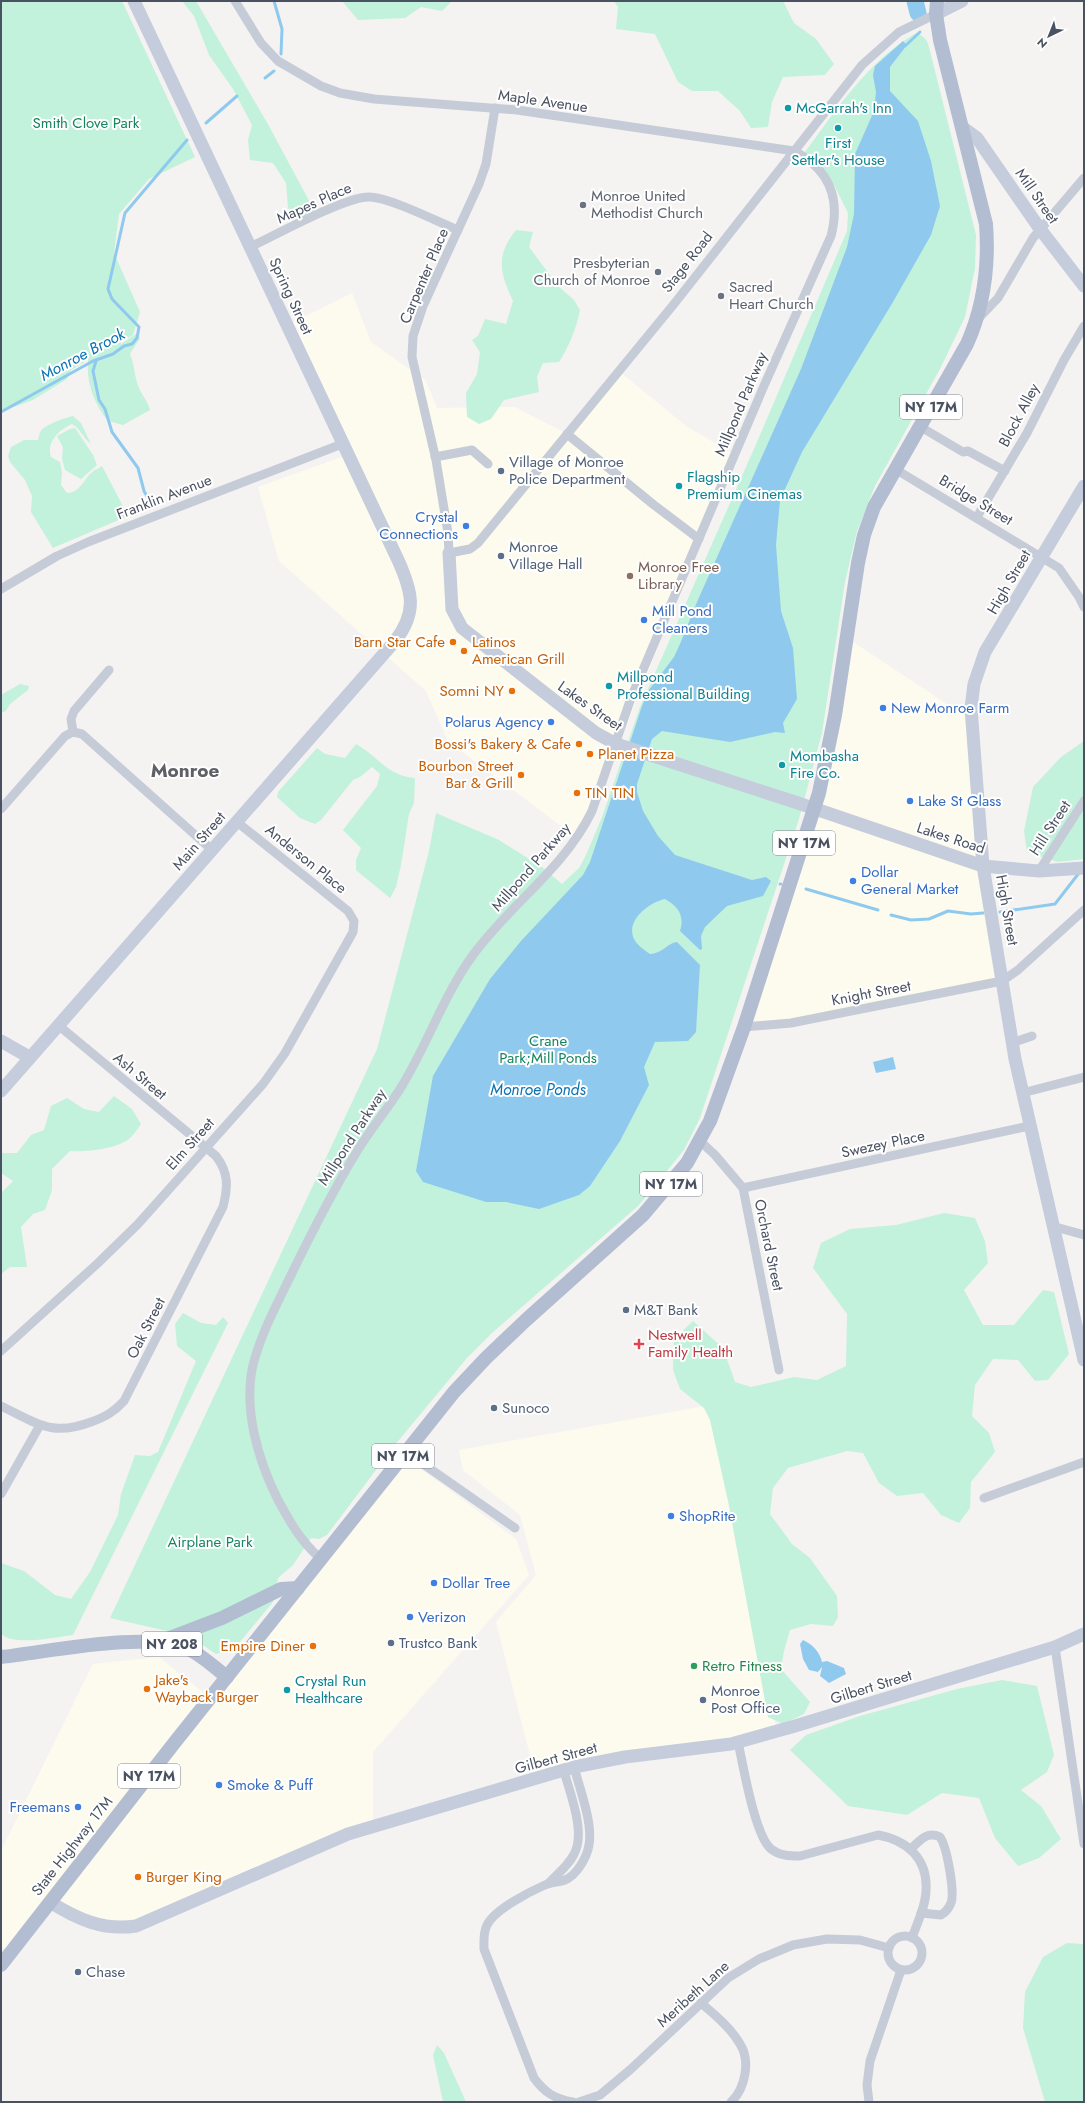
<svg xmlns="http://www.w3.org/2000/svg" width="1085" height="2103" viewBox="0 0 1085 2103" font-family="Jost,sans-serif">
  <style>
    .commercial { fill: #fdfbee }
    .green { fill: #c2f1dc }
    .water { fill: #8fcaee }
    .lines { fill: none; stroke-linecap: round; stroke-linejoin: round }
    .stream { stroke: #8fcaee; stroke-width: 3 }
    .river { stroke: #8fcaee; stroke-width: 17 }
    .street { stroke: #c6ccd7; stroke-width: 9 }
    .secondary { stroke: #c5ccdb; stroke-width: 13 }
    .primary { stroke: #b2bdd1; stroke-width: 14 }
    .culture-dot { fill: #0f9aa8; stroke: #fff; stroke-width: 1.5 }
    .worship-dot { fill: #6b7280; stroke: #fff; stroke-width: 1.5 }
    .service-dot { fill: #5c6f8a; stroke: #fff; stroke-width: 1.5 }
    .shop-dot { fill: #3f7fe0; stroke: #fff; stroke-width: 1.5 }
    .education-dot { fill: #8d6e63; stroke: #fff; stroke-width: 1.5 }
    .food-dot { fill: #e8710a; stroke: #fff; stroke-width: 1.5 }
    .health-dot { fill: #e0444e; stroke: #fff; stroke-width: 1.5 }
    .leisure-dot { fill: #2e9e5b; stroke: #fff; stroke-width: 1.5 }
    .labels { text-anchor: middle; stroke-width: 4; stroke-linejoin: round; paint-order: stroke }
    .shield { fill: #fff; stroke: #808690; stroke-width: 1 }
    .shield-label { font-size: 14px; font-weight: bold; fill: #4a5261 }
    .street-label { font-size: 15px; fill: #4a5261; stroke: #fff }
    .culture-label { font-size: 15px; fill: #0d838f; stroke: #fff; text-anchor: start }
    .park-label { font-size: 15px; fill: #178560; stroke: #fff }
    .worship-label { font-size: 15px; fill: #5b616d; stroke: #fff; text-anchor: start }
    .service-label { font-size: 15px; fill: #4e5e75; stroke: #fff; text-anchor: start }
    .shop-label { font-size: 15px; fill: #366cbe; stroke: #fff; text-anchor: start }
    .education-label { font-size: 15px; fill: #785e54; stroke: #fff; text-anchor: start }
    .food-label { font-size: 15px; fill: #c56008; stroke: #fff; text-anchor: end }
    .health-label { font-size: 15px; fill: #be3a42; stroke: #fff; text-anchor: start }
    .leisure-label { font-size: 15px; fill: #27864d; stroke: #fff; text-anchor: start }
    .water-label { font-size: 16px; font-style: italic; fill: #0b73b3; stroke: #fff }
    .district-label { font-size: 19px; font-weight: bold; fill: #5f6168; stroke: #fff }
  </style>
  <rect width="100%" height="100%" fill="#f5f3f2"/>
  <g class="commercial">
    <path d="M352 293 371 342 426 381 437 408 515 407 567 434 620 372 686 426 735 455 592 811 577 838 448 741 426 691 279 561 258 487 353 453 292 323Z"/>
    <path d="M847 638 971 720 1002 981 744 1027 819 793Z"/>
    <path d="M711 1405 776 1728 536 1779 496 1622 536 1575 520 1515 463 1470 459 1450Z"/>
    <path d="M403 1456 516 1539 529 1575 373 1752V1827L127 1928 50 1902 10 1954 1 1946V1851L93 1664 159 1657 210 1698Z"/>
  </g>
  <g class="green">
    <path d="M1 1H122L195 157 149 179 119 214 114 253 140 312 133 335 121 342V344L136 334 140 338 130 354C135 365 134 377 139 388 142 395 148 402 150 410L123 425 108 421C94 404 86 382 88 360L71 370 67 379 33 400 17 406 1 410Z"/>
    <path d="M182 1H196L269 126 314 210 313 214 302 220 288 208 286 183 273 163 250 160 248 140 252 125 233 89 209 55 194 16Z"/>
    <path d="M342 1H452L442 11 421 7 405 18 358 20Z"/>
    <path d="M614 1H783L794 23 816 39 834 64 825 75 783 77 772 102 768 127 751 128 740 111 718 91H692L678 82 655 34 616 29 618 7Z"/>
    <path d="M916 33C924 36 927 39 929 47L976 235 975 268 965 317 941 367 875 486 857 531 845 582 822 733 799 819 700 1118 684 1150 638 1206 492 1333 467 1358 394 1446 327 1535 319 1539 311 1538 293 1565 278 1578 273 1602 234 1649 216 1654 189 1636 110 1618 377 1049 429 851 436 813 499 840 542 867 562 884 579 868 586 855 602 817 640 707 757 442 847 231 848 213 834 185 805 152C837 109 868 61 916 33Z"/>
    <path d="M516 230 533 232 529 247 558 286 574 300 580 310C576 330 569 346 559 362L543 363 537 377 539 392 504 400 491 419 479 424 467 417 466 393 477 374 480 352 472 340 478 336 485 319 506 324 513 301C500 273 495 256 516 230Z"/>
    <path d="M73 416 81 423 91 444C83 438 80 428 72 424 58 430 46 443 51 457L60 462 62 473 61 485 67 493C79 493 83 481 91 473 94 470 98 469 102 466L128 516 53 548 31 512 32 496 25 480 10 462 8 456 11 447 24 440H38C39 437 39 433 41 431 44 425 67 417 73 416Z"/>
    <path d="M75 428 93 455 97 465 81 479 65 470 62 458 63 447 57 436 70 429Z"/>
    <path d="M20 684 29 686 28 690 10 704 6 711 1 713V695Z"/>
    <path d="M1084 741V859L1058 862 1027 852 1024 831 1033 787 1061 757Z"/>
    <path d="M356 744C378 756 387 776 415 778L414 803 409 814 401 865 396 887 390 898 356 870V860L361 848 343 830 377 786 380 774 372 767 360 777 353 780 321 820 315 824 300 818 277 797 278 792 317 748 325 754 345 758Z"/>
    <path d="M114 1096 132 1109 141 1124C138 1128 135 1133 131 1137 119 1149 87 1152 70 1151L52 1169V1190L45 1210 33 1214 21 1227 27 1267H10L1 1274V1193L13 1181 1 1173V1153H17L31 1135 44 1130 51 1106 67 1098 84 1109 99 1112Z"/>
    <path d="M944 1213 975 1218 985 1241 988 1263 964 1290 983 1325H1014L1043 1290 1054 1292 1069 1354 1048 1380 1035 1381 1018 1360 993 1359 975 1385 972 1416 989 1433 995 1452 971 1482 970 1508 959 1523 941 1515 923 1493 897 1496 879 1483 863 1453 847 1451 788 1468 773 1488 770 1514 792 1544 810 1558 837 1596 838 1617 833 1626 811 1624 790 1630 784 1651 781 1669 810 1702 804 1714 783 1724 768 1717 728 1501 710 1420 704 1408 680 1389 673 1370 674 1339 693 1321 723 1348 735 1382 751 1387 794 1377 817 1380 846 1366 847 1314 813 1268 821 1243 850 1229 896 1225Z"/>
    <path d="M183 1313 201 1323 216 1325 223 1317 228 1323 73 1635C57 1637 10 1647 1 1633V1563L24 1571 55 1595 71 1599 90 1572 118 1515 121 1494 135 1455 150 1456 158 1452 196 1361 177 1346 175 1324Z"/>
    <path d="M1002 1680 1037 1686 1054 1755 1047 1772 1021 1790 1041 1806 1061 1839 1039 1858 1018 1866 995 1838 979 1798 942 1793 907 1815 848 1806 790 1750 806 1735 860 1716 957 1689Z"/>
    <path d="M1067 1943 1084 1944V2102H1045L1023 2028 1025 1992 1043 1957Z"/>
    <path d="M437 2045 444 2053 466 2102H443L433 2055Z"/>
  </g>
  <g class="water">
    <path d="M903 41 907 45 890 67V91L918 121 931 161 940 206 931 235 893 302 802 452 780 500 776 545 781 611 793 648 797 699 783 723 785 733 775 732 730 742 662 731 652 739 637 784V792L643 811 658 836 675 855 752 880 766 877 771 881 763 896 727 906 705 927 701 936 702 949 700 950 680 931C685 916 678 906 665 899 650 902 625 920 634 939 637 945 644 950 650 954 664 953 667 943 677 942L700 965 696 1032 688 1041 655 1042 644 1067 649 1085 620 1141 590 1186 579 1195 539 1209 506 1202H486L423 1182 416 1171 433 1076 490 979 521 941 583 875 590 862 642 706 649 690 674 657 680 644 697 602 801 369 847 247 854 214 855 154 874 111 876 92 873 75 875 66Z"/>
    <path d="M893 1057 896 1069 876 1073 873 1062Z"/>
    <path d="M803 1640C812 1644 820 1652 822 1662L827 1661 844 1668 846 1674 829 1683 820 1676 822 1667 818 1672 809 1670 803 1659 800 1644Z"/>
  </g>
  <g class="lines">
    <g class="stream">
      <path d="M274 1 282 29 281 54"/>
      <path d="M905 46 920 32"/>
      <path d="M265 78 274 71"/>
      <path d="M206 123 237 96"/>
      <path d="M96 361 93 371 99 400 105 409 112 432 138 468 144 491 149 500"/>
      <path d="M1 412 93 361 113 354 124 346 132 344 137 338 139 327 112 299 108 289 125 213 187 140"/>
      <path d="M780 884H781"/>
      <path d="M806 889 878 910"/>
      <path d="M1000 912 1055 904 1079 873"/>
      <path d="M891 915 911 920 929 919 948 911 971 914 983 913"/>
    </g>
    <path class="river" d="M915 1 918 13"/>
    <g class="street">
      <path d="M235 1 261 43 278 61 321 86 340 93 374 99 517 110 794 151C829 169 841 198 831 236L763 388 631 698 592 811C564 869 510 904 473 955 443 996 427 1046 400 1089 386 1111 369 1131 356 1153 332 1192 312 1232 292 1273 278 1302 261 1333 253 1365 243 1409 258 1460 278 1500 290 1522 301 1542 321 1559"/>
      <path d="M495 108 486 164 479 184 423 306 413 336 412 357 436 460 448 533 449 553 470 549 478 543 674 304 862 65 899 32 936 14"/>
      <path d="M250 247C274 236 348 195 370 197 391 198 436 221 458 230"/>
      <path d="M978 319 998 298 1033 238 1084 178"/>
      <path d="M919 426 963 452 968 451 1005 471"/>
      <path d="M567 434 654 505 699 539"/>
      <path d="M435 457 472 450 488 464"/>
      <path d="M895 469 1059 568 1079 597 1084 607"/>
      <path d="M977 517 1027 433 1064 360 1084 326"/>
      <path d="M1 589 57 556 88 542 342 444"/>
      <path d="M73 732 82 734 212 850"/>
      <path d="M73 732 71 719 74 711 109 670"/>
      <path d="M1 809 65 736 73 732"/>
      <path d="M1039 871 1084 801"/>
      <path d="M744 1027 791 1023 1002 981 1018 970 1084 910"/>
      <path d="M1012 1043 1032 1036"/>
      <path d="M1022 1093 1084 1077"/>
      <path d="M700 1141 715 1155 743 1188 779 1370"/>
      <path d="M743 1188 1029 1126"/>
      <path d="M1052 1226 1084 1235"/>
      <path d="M1 1351 98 1263 138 1224 263 1084 285 1053 353 932 354 921 348 911 237 822"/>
      <path d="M1 1406C37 1423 51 1437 91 1422 105 1417 114 1412 124 1401L223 1207C228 1187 229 1173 216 1156L58 1025"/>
      <path d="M406 1452 515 1528"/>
      <path d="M1 1494 40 1425"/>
      <path d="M984 1498 1084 1462"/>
      <path d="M1055 1647 1084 1844"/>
      <path d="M738 1742C743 1765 755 1836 771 1849 780 1856 790 1856 800 1856L878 1835C907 1840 928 1859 926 1890 926 1906 917 1923 912 1938"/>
      <path d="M911 1849C920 1840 927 1831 940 1837 947 1847 955 1892 951 1903 949 1908 946 1912 941 1915L921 1913"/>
      <path d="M548 1884C556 1875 567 1867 573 1856 587 1834 570 1794 564 1771"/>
      <circle cx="905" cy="1953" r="17"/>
      <path d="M701 2003C715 2015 731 2028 740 2044 751 2061 745 2089 731 2102"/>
      <path d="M573 2102C555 2099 545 2093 534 2078L484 1949C484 1941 483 1933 487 1925 495 1909 531 1891 547 1884 553 1882 560 1882 565 1880 577 1875 587 1857 589 1845 593 1823 580 1790 574 1767"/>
      <path d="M579 2102 600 2095 631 2069 728 1978 759 1959 793 1945 827 1939 860 1940 889 1948"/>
      <path d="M869 2102 867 2085 870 2061 901 1970"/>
    </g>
    <g class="secondary">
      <path d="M936 14 962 1"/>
      <path d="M962 127 977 138 1040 229 1084 286"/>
      <path d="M1084 486 985 652 974 684 971 708 983 866 1015 1059 1084 1360"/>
      <path d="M449 553 452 609 462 628 596 733 616 744 798 803 983 866 1039 871 1084 868"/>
      <path d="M1 1041 29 1057"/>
      <path d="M1 1091 395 641C418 612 412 591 398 560L134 1"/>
      <path d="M50 1902C77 1919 103 1931 136 1926L348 1834 574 1767 625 1757 731 1744 795 1726 1055 1647 1084 1634"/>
    </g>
    <g class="primary">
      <path d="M159 1642 222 1618 281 1589 298 1588"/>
      <path d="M1 1657C49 1652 148 1630 190 1650 203 1656 215 1668 227 1677"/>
      <path d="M1 1965 175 1742 454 1392 486 1358 526 1320 643 1215 687 1163 710 1121 744 1027 819 793 835 715 858 563 864 535 874 507 967 344C984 306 989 264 986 224L940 40 936 14 937 1"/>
    </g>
  </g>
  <g class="culture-dot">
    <circle cx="788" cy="108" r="4"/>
    <circle cx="838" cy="128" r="4"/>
    <circle cx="679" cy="486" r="4"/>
    <circle cx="609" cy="686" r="4"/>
    <circle cx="782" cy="765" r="4"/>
    <circle cx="287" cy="1690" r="4"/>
  </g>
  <g class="worship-dot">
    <circle cx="583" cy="205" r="4"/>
    <circle cx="658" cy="272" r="4"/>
    <circle cx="721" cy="296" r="4"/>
  </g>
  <g class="service-dot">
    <circle cx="501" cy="471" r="4"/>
    <circle cx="501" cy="556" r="4"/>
    <circle cx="626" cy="1310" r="4"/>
    <circle cx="494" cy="1408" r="4"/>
    <circle cx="391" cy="1643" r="4"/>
    <circle cx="703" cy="1700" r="4"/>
    <circle cx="78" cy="1972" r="4"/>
  </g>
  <g class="shop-dot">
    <circle cx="466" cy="526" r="4"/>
    <circle cx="644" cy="620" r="4"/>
    <circle cx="883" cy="708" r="4"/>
    <circle cx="551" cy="722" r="4"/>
    <circle cx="910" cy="801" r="4"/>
    <circle cx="853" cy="881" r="4"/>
    <circle cx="671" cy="1516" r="4"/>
    <circle cx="434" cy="1583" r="4"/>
    <circle cx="410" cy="1617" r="4"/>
    <circle cx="219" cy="1785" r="4"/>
    <circle cx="78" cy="1807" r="4"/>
  </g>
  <circle class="education-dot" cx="630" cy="576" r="4"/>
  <g class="food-dot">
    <circle cx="453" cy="642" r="4"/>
    <circle cx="464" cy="651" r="4"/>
    <circle cx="512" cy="691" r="4"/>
    <circle cx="579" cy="744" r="4"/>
    <circle cx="590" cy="754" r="4"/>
    <circle cx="521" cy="775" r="4"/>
    <circle cx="577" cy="793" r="4"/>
    <circle cx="313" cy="1646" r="4"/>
    <circle cx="147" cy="1689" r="4"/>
    <circle cx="138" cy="1877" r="4"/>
  </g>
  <path class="health-dot" d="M637 1338h4v4h4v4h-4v4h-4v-4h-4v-4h4z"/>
  <circle class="leisure-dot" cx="694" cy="1666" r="4"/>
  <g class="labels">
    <g class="shield">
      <rect x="900" y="395" width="62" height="24" rx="3"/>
      <rect x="773" y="831" width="62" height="24" rx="3"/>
      <rect x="640" y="1172" width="62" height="24" rx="3"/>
      <rect x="372" y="1444" width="62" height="24" rx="3"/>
      <rect x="142" y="1632" width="60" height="24" rx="3"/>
      <rect x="118" y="1764" width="62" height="24" rx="3"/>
    </g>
    <g class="shield-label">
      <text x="931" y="412">NY 17M</text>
      <text x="804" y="848">NY 17M</text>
      <text x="671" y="1189">NY 17M</text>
      <text x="403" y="1461">NY 17M</text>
      <text x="172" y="1649">NY 208</text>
      <text x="149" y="1781">NY 17M</text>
    </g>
    <g class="street-label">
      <text transform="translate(543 101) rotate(8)" y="5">Maple Avenue</text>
      <text transform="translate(1037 196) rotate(55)" y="5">Mill Street</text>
      <text transform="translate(314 203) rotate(-24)" y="5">Mapes Place</text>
      <text transform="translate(687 262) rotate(-52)" y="5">Stage Road</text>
      <text transform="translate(424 276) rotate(-67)" y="5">Carpenter Place</text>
      <text transform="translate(291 296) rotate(65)" y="5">Spring Street</text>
      <text transform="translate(741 404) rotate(-67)" y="5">Millpond Parkway</text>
      <text transform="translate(1019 415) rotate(-62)" y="5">Block Alley</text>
      <text transform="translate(164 497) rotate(-21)" y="5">Franklin Avenue</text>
      <text transform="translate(976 500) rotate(31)" y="5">Bridge Street</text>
      <text transform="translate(1009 582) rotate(-60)" y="5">High Street</text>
      <text transform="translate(590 706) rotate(35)" y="5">Lakes Street</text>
      <text transform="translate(1050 828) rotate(-57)" y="5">Hill Street</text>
      <text transform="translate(951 838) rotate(18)" y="5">Lakes Road</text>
      <text transform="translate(199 841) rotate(-49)" y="5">Main Street</text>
      <text transform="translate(306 859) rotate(39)" y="5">Anderson Place</text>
      <text transform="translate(531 867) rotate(-49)" y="5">Millpond Parkway</text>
      <text transform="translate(1007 910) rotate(80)" y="5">High Street</text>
      <text transform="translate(871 993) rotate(-11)" y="5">Knight Street</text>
      <text transform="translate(140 1076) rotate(40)" y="5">Ash Street</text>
      <text transform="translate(352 1137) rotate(-57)" y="5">Millpond Parkway</text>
      <text transform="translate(190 1144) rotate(-48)" y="5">Elm Street</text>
      <text transform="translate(883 1144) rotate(-12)" y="5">Swezey Place</text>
      <text transform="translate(769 1245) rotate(78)" y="5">Orchard Street</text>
      <text transform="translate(146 1328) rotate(-63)" y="5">Oak Street</text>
      <text transform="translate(871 1687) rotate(-17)" y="5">Gilbert Street</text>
      <text transform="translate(556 1758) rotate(-15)" y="5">Gilbert Street</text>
      <text transform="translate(72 1846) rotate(-52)" y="5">State Highway 17M</text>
      <text transform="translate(693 1994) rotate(-42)" y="5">Meribeth Lane</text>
    </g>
    <g class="culture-label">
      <text x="796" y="113">McGarrah's Inn</text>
      <text x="838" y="148" text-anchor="middle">First<tspan x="838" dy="17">Settler's House</tspan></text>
      <text x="687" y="482">Flagship<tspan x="687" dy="17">Premium Cinemas</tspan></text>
      <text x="617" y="682">Millpond<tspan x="617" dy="17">Professional Building</tspan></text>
      <text x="790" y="761">Mombasha<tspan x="790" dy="17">Fire Co.</tspan></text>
      <text x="295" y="1686">Crystal Run<tspan x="295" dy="17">Healthcare</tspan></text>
    </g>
    <g class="park-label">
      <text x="86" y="128">Smith Clove Park</text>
      <text x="548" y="1046">Crane<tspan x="548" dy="17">Park;Mill Ponds</tspan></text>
      <text x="210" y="1547">Airplane Park</text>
    </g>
    <g class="worship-label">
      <text x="591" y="201">Monroe United<tspan x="591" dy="17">Methodist Church</tspan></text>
      <text x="650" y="268" text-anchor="end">Presbyterian<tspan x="650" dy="17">Church of Monroe</tspan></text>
      <text x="729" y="292">Sacred<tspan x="729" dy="17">Heart Church</tspan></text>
    </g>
    <g class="service-label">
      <text x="509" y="467">Village of Monroe<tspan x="509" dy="17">Police Department</tspan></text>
      <text x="509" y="552">Monroe<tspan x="509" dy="17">Village Hall</tspan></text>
      <text x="634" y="1315">M&amp;T Bank</text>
      <text x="502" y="1413">Sunoco</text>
      <text x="399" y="1648">Trustco Bank</text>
      <text x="711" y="1696">Monroe<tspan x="711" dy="17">Post Office</tspan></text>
      <text x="86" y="1977">Chase</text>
    </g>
    <g class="shop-label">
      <text x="458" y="522" text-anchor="end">Crystal<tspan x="458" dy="17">Connections</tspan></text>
      <text x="652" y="616">Mill Pond<tspan x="652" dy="17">Cleaners</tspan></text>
      <text x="891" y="713">New Monroe Farm</text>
      <text x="543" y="727" text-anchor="end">Polarus Agency</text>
      <text x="918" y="806">Lake St Glass</text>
      <text x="861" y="877">Dollar<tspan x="861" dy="17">General Market</tspan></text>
      <text x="679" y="1521">ShopRite</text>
      <text x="442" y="1588">Dollar Tree</text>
      <text x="418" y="1622">Verizon</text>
      <text x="227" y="1790">Smoke &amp; Puff</text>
      <text x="70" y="1812" text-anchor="end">Freemans</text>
    </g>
    <g class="education-label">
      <text x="638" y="572">Monroe Free<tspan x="638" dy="17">Library</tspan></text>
    </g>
    <g class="food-label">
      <text x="445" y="647">Barn Star Cafe</text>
      <text x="472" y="647" text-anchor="start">Latinos<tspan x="472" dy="17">American Grill</tspan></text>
      <text x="504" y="696">Somni NY</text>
      <text x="571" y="749">Bossi's Bakery &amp; Cafe</text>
      <text x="598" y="759" text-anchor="start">Planet Pizza</text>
      <text x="513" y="771">Bourbon Street<tspan x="513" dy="17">Bar &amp; Grill</tspan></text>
      <text x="585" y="798" text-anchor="start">TIN TIN</text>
      <text x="305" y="1651">Empire Diner</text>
      <text x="155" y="1685" text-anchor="start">Jake's<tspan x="155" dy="17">Wayback Burger</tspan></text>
      <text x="146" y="1882" text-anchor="start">Burger King</text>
    </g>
    <g class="health-label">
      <text x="648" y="1340">Nestwell<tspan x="648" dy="17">Family Health</tspan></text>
    </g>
    <g class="leisure-label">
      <text x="702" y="1671">Retro Fitness</text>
    </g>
    <g class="water-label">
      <text transform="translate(82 354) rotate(-28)" y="6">Monroe Brook</text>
      <text x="538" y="1095">Monroe Ponds</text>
    </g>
    <g class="district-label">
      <text x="185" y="777">Monroe</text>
    </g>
  </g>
  <rect width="1085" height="2103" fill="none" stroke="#4a5261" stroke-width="4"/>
  <g transform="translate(1049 36) rotate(223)" stroke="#ffffff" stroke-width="3" paint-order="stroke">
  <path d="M0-3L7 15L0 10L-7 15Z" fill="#4a5261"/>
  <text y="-6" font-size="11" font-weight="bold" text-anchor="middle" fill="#4a5261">N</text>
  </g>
</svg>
